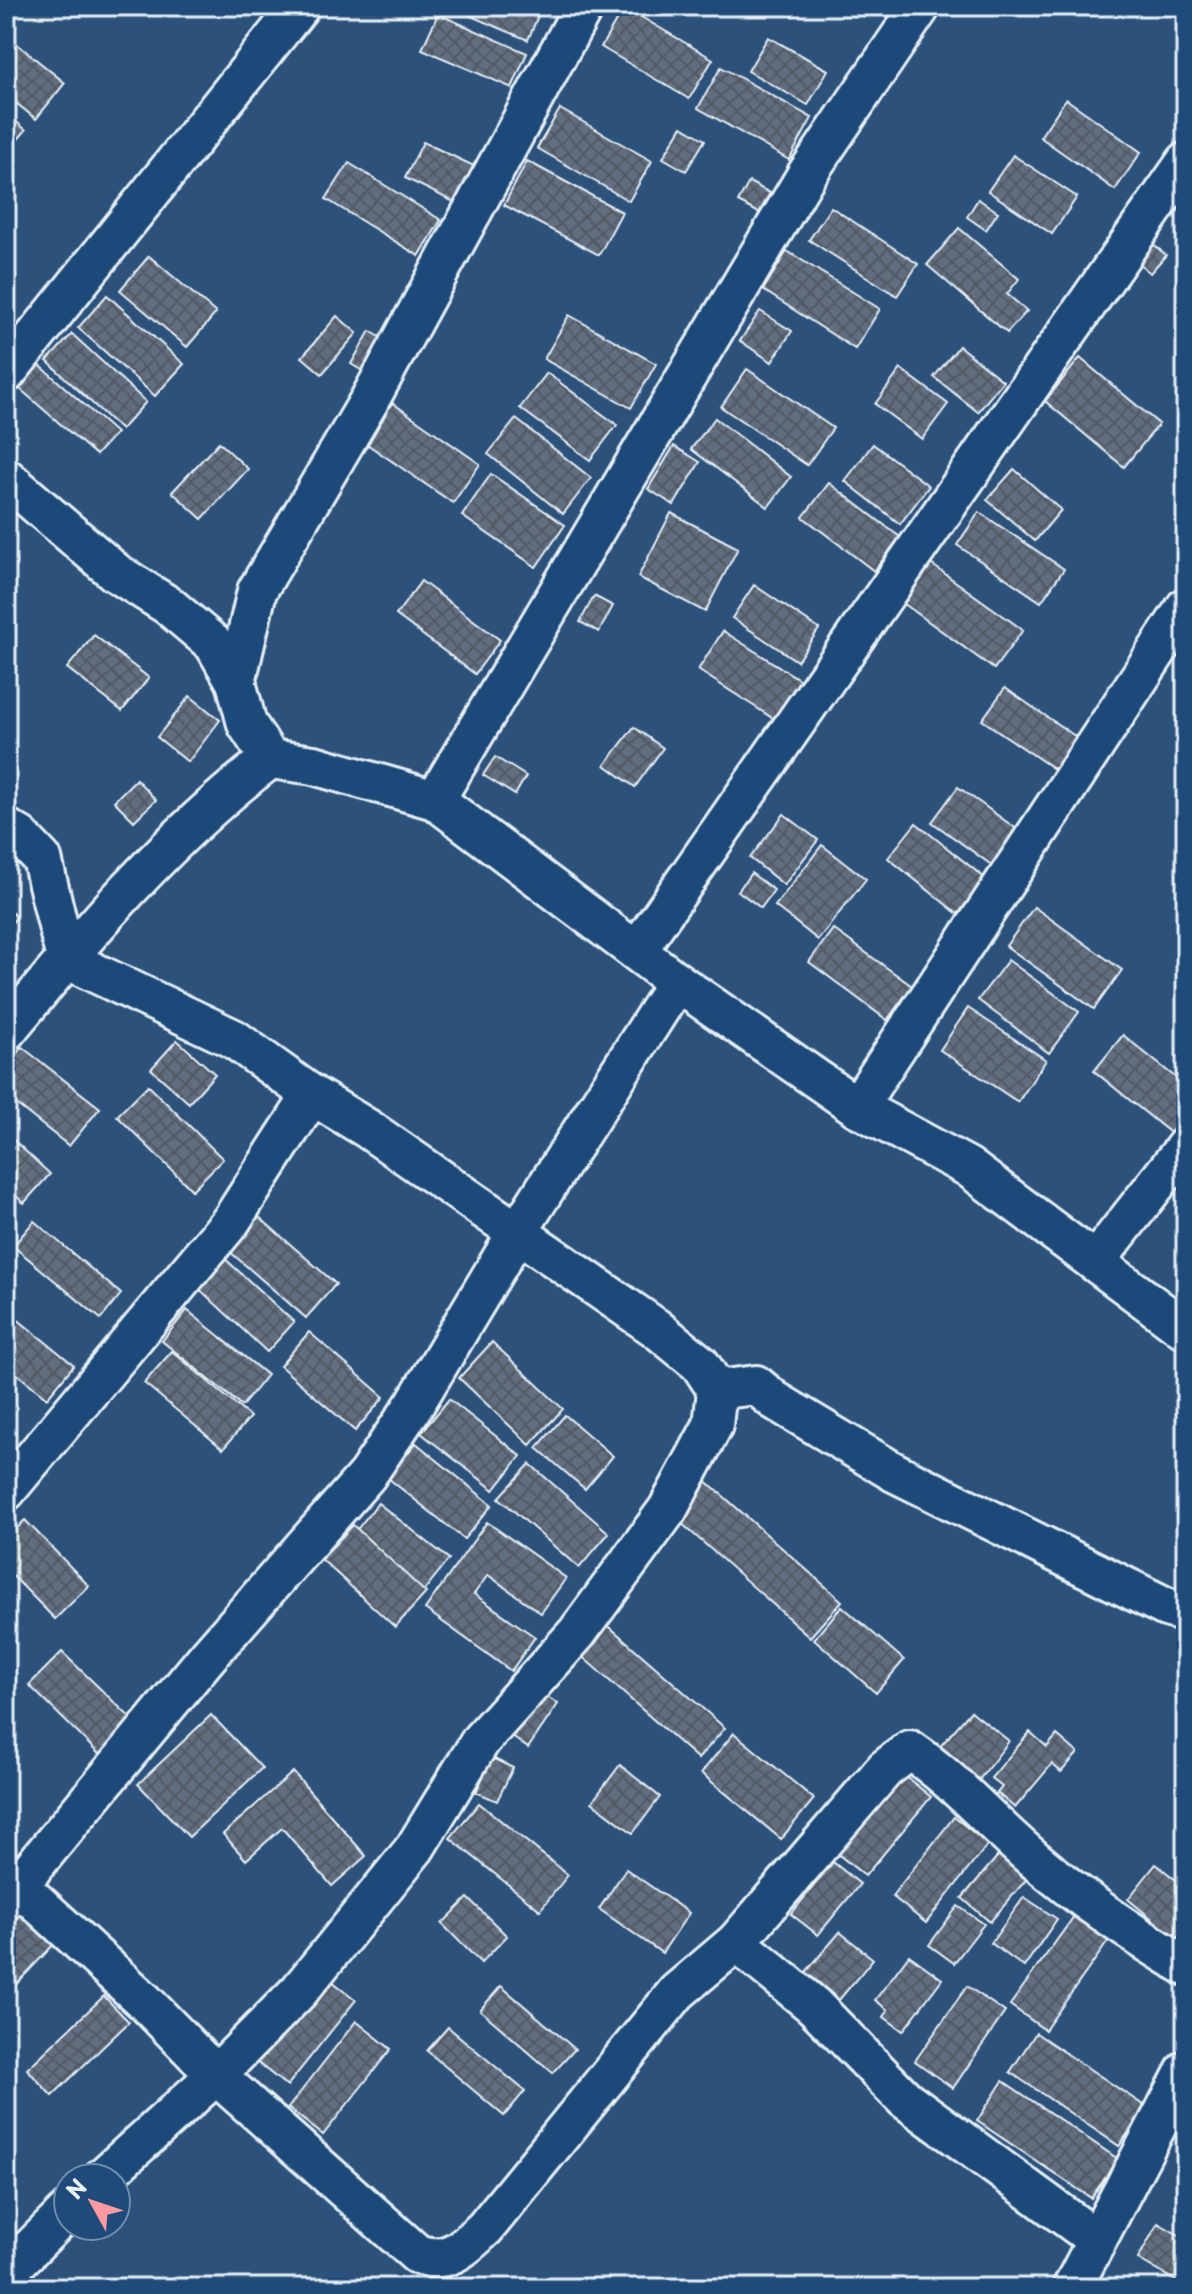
<svg xmlns="http://www.w3.org/2000/svg" width="1192" height="2294" viewBox="0 0 1192 2294" font-family="'Playpen Sans',sans-serif">
  <style>
    .building { fill: url(#building-cross-hatch); stroke: #e8f1f8; stroke-width: 2 }
    .lines { fill: none; stroke-linecap: round; stroke-linejoin: round }
    .minor-casing { stroke: #e8f1f8; stroke-width: 44 }
    .minor { stroke: #1f4a7a; stroke-width: 38 }
  </style>
  <defs>
    <pattern id="building-cross-hatch" width="8" height="8" patternUnits="userSpaceOnUse" patternTransform="scale(2)"><rect width="8" height="8" fill="#616e80"/><path d="M0 0l8 8M0 8l8-8" fill="none" stroke="#525962"/></pattern>
  </defs>
  <rect width="100%" height="100%" fill="#2c517b"/>
  <filter id="ink" filterUnits="userSpaceOnUse"><feTurbulence type="fractalNoise" baseFrequency=".0125" numOctaves="2"/><feDisplacementMap in="SourceGraphic" scale="16" xChannelSelector="R" yChannelSelector="G"/><feConvolveMatrix kernelMatrix="1 2 1 2 8 2 1 2 1" color-interpolation-filters="sRGB"/></filter>
  <g filter="url(#ink)">
    <g class="building">
      <path d="M447 6H542L528 40Z"/>
      <path d="M624 7 713 59 689 99 601 47Z"/>
      <path d="M438 14 527 53 512 88 422 49Z"/>
      <path d="M6 35 65 83 36 119 6 95Z"/>
      <path d="M768 37 828 70 808 105 748 71Z"/>
      <path d="M721 67 812 118 789 160 698 108Z"/>
      <path d="M1066 99 1141 152 1115 190 1040 137Z"/>
      <path d="M560 109 652 161 629 201 537 148Z"/>
      <path d="M6 113 26 130 6 153Z"/>
      <path d="M682 126 705 140 686 171 663 158Z"/>
      <path d="M423 142 476 167 458 204 405 178Z"/>
      <path d="M1013 155 1077 197 1052 234 988 191Z"/>
      <path d="M527 161 622 212 599 255 504 205Z"/>
      <path d="M349 163 441 220 419 256 326 199Z"/>
      <path d="M749 182 770 193 759 213 738 202Z"/>
      <path d="M978 199 998 212 986 230 967 217Z"/>
      <path d="M831 207 918 264 897 296 809 240Z"/>
      <path d="M959 228 1019 279 1007 294 1027 311 1007 333 927 265Z"/>
      <path d="M1147 239 1166 255 1150 273 1132 257Z"/>
      <path d="M787 251 880 309 855 349 763 290Z"/>
      <path d="M149 256 216 313 187 347 120 290Z"/>
      <path d="M107 295 184 364 155 396 78 328Z"/>
      <path d="M760 311 792 331 772 362 740 341Z"/>
      <path d="M569 315 656 364 631 408 544 359Z"/>
      <path d="M337 316 357 333 322 374 302 357Z"/>
      <path d="M370 331 390 343 371 376 351 364Z"/>
      <path d="M72 334 146 402 121 430 47 361Z"/>
      <path d="M959 346 1003 381 978 412 934 377Z"/>
      <path d="M1080 358 1159 424 1124 467 1045 401Z"/>
      <path d="M33 359 116 433 96 455 12 382Z"/>
      <path d="M747 369 833 428 807 465 721 407Z"/>
      <path d="M901 369 948 404 922 439 875 404Z"/>
      <path d="M547 373 617 425 590 460 520 408Z"/>
      <path d="M391 402 480 464 453 503 364 442Z"/>
      <path d="M715 418 791 477 768 507 691 449Z"/>
      <path d="M516 419 591 478 563 514 488 454Z"/>
      <path d="M219 442 248 469 202 519 172 492Z"/>
      <path d="M873 444 929 486 900 524 845 481Z"/>
      <path d="M674 446 700 462 674 505 648 489Z"/>
      <path d="M1014 469 1061 510 1035 541 987 500Z"/>
      <path d="M491 474 565 525 536 567 462 516Z"/>
      <path d="M829 483 900 537 874 571 803 517Z"/>
      <path d="M979 512 1064 569 1041 602 957 545Z"/>
      <path d="M671 513 738 548 705 612 638 577Z"/>
      <path d="M931 564 1023 630 994 669 903 603Z"/>
      <path d="M421 581 500 640 475 674 396 615Z"/>
      <path d="M754 585 819 629 797 661 732 618Z"/>
      <path d="M594 596 613 606 599 632 580 622Z"/>
      <path d="M723 631 802 681 777 721 698 670Z"/>
      <path d="M94 635 149 678 122 711 67 668Z"/>
      <path d="M1005 688 1082 741 1060 773 982 720Z"/>
      <path d="M190 696 220 720 188 762 157 737Z"/>
      <path d="M634 727 663 748 635 787 605 765Z"/>
      <path d="M495 757 526 776 515 795 483 775Z"/>
      <path d="M136 779 156 800 134 821 114 801Z"/>
      <path d="M958 787 1018 830 993 866 932 822Z"/>
      <path d="M784 814 818 840 784 885 750 858Z"/>
      <path d="M916 823 986 879 958 914 888 858Z"/>
      <path d="M822 845 866 879 818 940 775 906Z"/>
      <path d="M751 873 774 890 761 908 738 891Z"/>
      <path d="M1034 907 1122 970 1094 1009 1006 946Z"/>
      <path d="M6 908 17 917 6 929Z"/>
      <path d="M833 929 912 986 887 1020 809 962Z"/>
      <path d="M1008 960 1079 1012 1049 1053 978 1000Z"/>
      <path d="M968 1008 1046 1060 1018 1102 940 1050Z"/>
      <path d="M1123 1035 1186 1086V1119L1173 1135 1094 1071Z"/>
      <path d="M177 1040 215 1074 189 1103 151 1069Z"/>
      <path d="M22 1047 100 1108 69 1146 6 1096V1067Z"/>
      <path d="M148 1085 223 1159 192 1190 117 1116Z"/>
      <path d="M6 1133 50 1174 24 1203 6 1187Z"/>
      <path d="M259 1217 336 1284 306 1318 229 1251Z"/>
      <path d="M34 1221 121 1294 101 1319 13 1246Z"/>
      <path d="M221 1255 294 1322 267 1352 194 1284Z"/>
      <path d="M6 1310 74 1365 47 1398 6 1365Z"/>
      <path d="M187 1310 267 1375 242 1406 162 1341Z"/>
      <path d="M309 1332 384 1397 355 1431 280 1366Z"/>
      <path d="M492 1342 563 1409 530 1445 459 1378Z"/>
      <path d="M172 1351 250 1417 223 1449 144 1383Z"/>
      <path d="M449 1399 521 1456 494 1490 421 1433Z"/>
      <path d="M565 1415 613 1456 585 1489 537 1448Z"/>
      <path d="M416 1443 492 1505 464 1539 388 1478Z"/>
      <path d="M530 1464 609 1533 579 1568 499 1498Z"/>
      <path d="M704 1479 842 1601 810 1637 672 1515Z"/>
      <path d="M378 1503 449 1559 422 1593 351 1537Z"/>
      <path d="M25 1520 89 1586 55 1619 6 1569V1539Z"/>
      <path d="M487 1522 566 1578 541 1613 488 1575 474 1594 535 1637 511 1671 425 1609Z"/>
      <path d="M353 1525 426 1593 395 1627 321 1559Z"/>
      <path d="M842 1606 904 1660 876 1693 814 1639Z"/>
      <path d="M603 1621 725 1728 698 1759 577 1652Z"/>
      <path d="M62 1652 140 1727 107 1762 29 1685Z"/>
      <path d="M537 1690 558 1704 528 1748 508 1734Z"/>
      <path d="M971 1711 1009 1741 972 1789 931 1757Z"/>
      <path d="M211 1715 262 1768 189 1837 138 1784Z"/>
      <path d="M1030 1732 1047 1747 1057 1735 1078 1753 1061 1772 1052 1764 1015 1808 997 1793 1002 1787 991 1778Z"/>
      <path d="M734 1733 814 1799 781 1839 701 1773Z"/>
      <path d="M492 1758 513 1768 497 1801 476 1792Z"/>
      <path d="M620 1765 660 1797 633 1833 592 1802Z"/>
      <path d="M899 1771 931 1797 865 1876 833 1850Z"/>
      <path d="M293 1772 366 1856 332 1886 282 1828 246 1860 223 1834Z"/>
      <path d="M479 1803 568 1875 540 1910 450 1838Z"/>
      <path d="M954 1817 988 1844 926 1923 892 1896Z"/>
      <path d="M1003 1850 1031 1874 990 1922 962 1898Z"/>
      <path d="M833 1862 860 1884 818 1935 791 1914Z"/>
      <path d="M1156 1864 1186 1888V1947L1128 1899Z"/>
      <path d="M626 1869 689 1913 662 1953 599 1909Z"/>
      <path d="M1024 1897 1057 1919 1024 1967 991 1943Z"/>
      <path d="M468 1898 507 1936 481 1963 442 1924Z"/>
      <path d="M958 1906 984 1924 954 1963 929 1945Z"/>
      <path d="M20 1908 56 1942 6 1995V1922Z"/>
      <path d="M1080 1908 1114 1933 1045 2030 1010 2005Z"/>
      <path d="M840 1932 873 1959 839 2000 806 1972Z"/>
      <path d="M909 1955 942 1979 903 2031 884 2017 888 2010 875 2000Z"/>
      <path d="M318 1970 356 2000 287 2086 249 2056Z"/>
      <path d="M501 1986 575 2049 553 2073 480 2010Z"/>
      <path d="M967 1986 1005 2012 953 2088 915 2061Z"/>
      <path d="M104 1996 129 2022 52 2096 27 2069Z"/>
      <path d="M356 2021 391 2049 323 2135 288 2108Z"/>
      <path d="M448 2027 525 2091 504 2116 427 2051Z"/>
      <path d="M1036 2033 1146 2107 1119 2146 1010 2072Z"/>
      <path d="M1003 2081 1118 2159 1091 2198 977 2121Z"/>
      <path d="M1158 2223 1186 2239V2287L1138 2259Z"/>
    </g>
    <g class="lines">
      <g class="minor-casing">
        <g id="minor">
          <path d="M6 373 300 6"/>
          <path d="M6 478 115 572 169 606 214 644 236 682 247 724 270 759C169 835 86 935 6 1031"/>
          <path d="M236 682 257 591 369 401 584 6"/>
          <path d="M270 759 314 765 435 800 677 982 857 1107 968 1167 1186 1330"/>
          <path d="M435 800 807 174 921 6"/>
          <path d="M6 828 20 836 42 859 66 959 234 1039 312 1095 231 1221 6 1491"/>
          <path d="M638 949 1186 162"/>
          <path d="M857 1107 1186 607"/>
          <path d="M1095 1262 1186 1146"/>
          <path d="M717 1390 756 1385 774 1400 894 1472 1166 1607 1186 1613"/>
          <path d="M6 1874 145 2002 216 2075 299 1991 415 1848 481 1740 577 1633 668 1509 713 1425 717 1390 700 1364 656 1328 368 1129 312 1095"/>
          <path d="M6 1900 208 1656 367 1475 416 1402 517 1233 677 982"/>
          <path d="M736 1942 814 2006 905 2099 1096 2239"/>
          <path d="M102 2178 216 2075 417 2254C448 2265 463 2248 485 2228L677 1992 736 1942 885 1769 910 1750C956 1781 992 1824 1035 1860 1081 1899 1134 1935 1186 1966"/>
          <path d="M6 2273 68 2211"/>
          <path d="M1072 2288 1186 2070"/>
        </g>
      </g>
      <use href="#minor" class="minor"/>
    </g>
  </g>
  <rect width="1192" height="2294" fill="none" stroke="#1f4a7a" stroke-width="32"/>
  <rect x="16" y="16" width="1160" height="2262" fill="none" stroke="#e8f1f8" stroke-width="3" filter="url(#ink)"/>
  <g transform="translate(92 2202) rotate(310)"><circle r="38" fill="#1f4a7a" stroke="#6f8dac" stroke-width="2"/>
  <path d="M0-6L14 30L0 20L-14 30Z" fill="#ff9aa2"/>
  <text y="-12" font-size="22" font-weight="bold" text-anchor="middle" fill="#e8f1f8">N</text>
  </g>
</svg>
